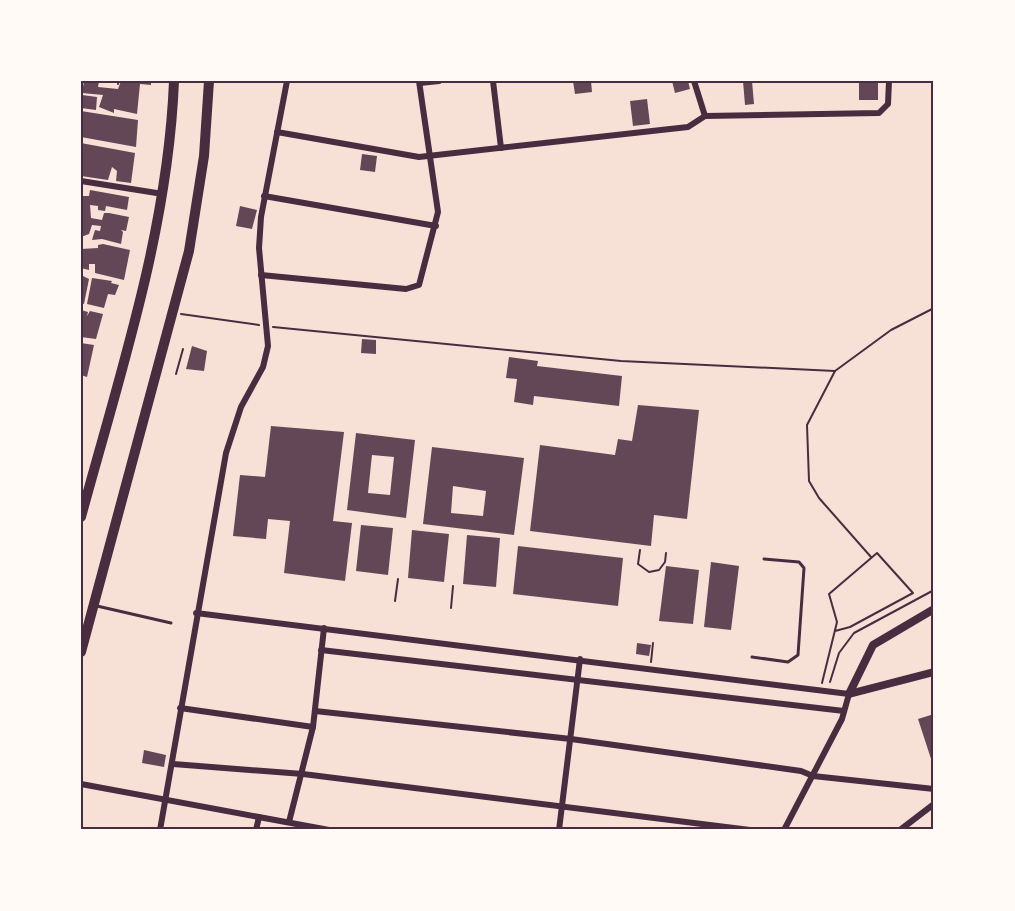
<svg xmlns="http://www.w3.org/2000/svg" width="1015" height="911" viewBox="0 0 1015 911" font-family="'Fira Sans',sans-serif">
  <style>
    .building { fill: #644757; fill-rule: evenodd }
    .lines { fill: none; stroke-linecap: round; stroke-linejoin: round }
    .path { stroke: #4a2c40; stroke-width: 2 }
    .service { stroke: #4a2c40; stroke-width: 3 }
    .minor { stroke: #4a2c40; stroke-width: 6 }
    .tertiary { stroke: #4a2c40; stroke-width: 8 }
    .trunk { stroke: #4a2c40; stroke-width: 10 }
    .neatline { fill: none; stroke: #4a2c40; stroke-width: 2 }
  </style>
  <rect width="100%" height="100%" fill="#f7e1d7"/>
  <g class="building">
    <path d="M84 81H99L98 87 118 89 121 81H151V85L140 84 137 114 114 109V113L99 107 103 95 82 93Z"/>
    <path d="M573 81H591L592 92 575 94Z"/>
    <path d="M672 81H688L690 89 675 93Z"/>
    <path d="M743 81H752L754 104 745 105Z"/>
    <rect x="859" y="83" width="19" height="17"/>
    <path d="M82 95 97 97 96 110 81 108Z"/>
    <path d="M647 99 650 124 633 126 630 101Z"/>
    <path d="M81 111 138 120 136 147 81 137Z"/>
    <path d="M81 143 135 153 131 183 116 181 117 171 112 167 108 180 81 176Z"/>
    <path d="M362 154 377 156 375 172 360 170Z"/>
    <path d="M90 190 129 197 127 210 106 206 105 211 98 210V206L90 205 91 218 102 220 104 213H109L129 217 126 231 121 230 123 232 121 244 102 239 92 240 95 230 100 231 101 226 92 225 89 234 81 237V193L83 196H89Z"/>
    <path d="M240 206 257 210 252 229 236 226Z"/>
    <path d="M103 244 130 250 124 280 95 273V264H89V270L81 268V249L98 248V245Z"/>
    <path d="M81 275 89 279 84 304 81 303Z"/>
    <path d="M92 278 112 281 111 283 119 285 115 295 108 294 104 308 87 304Z"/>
    <path d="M81 310 88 312 87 316 90 311 103 314 96 339 81 337Z"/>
    <path d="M362 339 376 340V354L361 353Z"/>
    <path d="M81 343 94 345 87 377 81 375Z"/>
    <path d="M192 346 207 351 204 371 186 369Z"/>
    <path d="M509 357 538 361 537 366 622 376 619 406 534 396 533 405 514 402 517 379 506 378Z"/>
    <path d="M638 405 699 410 687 519 654 515 651 546 530 531 540 445 615 455 618 439 632 441Z"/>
    <path d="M271 426 344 432 333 521 352 523 345 581 284 573 290 521 268 519 266 539 233 536 240 475 265 477Z"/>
    <path d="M356 433 415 440 406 518 347 510ZM372 455 394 457 390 495 368 493Z"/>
    <path d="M432 447 524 458 514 535 423 524ZM453 486 486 491 483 516 451 513Z"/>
    <path d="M361 525 393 528 388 575 356 571Z"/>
    <path d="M412 530 449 534 444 582 408 578Z"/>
    <path d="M467 535 500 538 496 587 463 584Z"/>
    <path d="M518 546 623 558 618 606 513 594Z"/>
    <path d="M711 562 739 566 731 630 704 627Z"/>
    <path d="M666 566 699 570 693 624 659 621Z"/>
    <path d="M637 643 651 645 649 656 636 654Z"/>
    <path d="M934 714V768L918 719Z"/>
    <path d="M144 750 166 755 164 767 142 763Z"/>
  </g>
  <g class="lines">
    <g class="path">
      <path d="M118 84V81"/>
      <path d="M181 314 259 325"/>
      <path d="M273 327 621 361 835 371"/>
      <path d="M176 374 183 349"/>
      <path d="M640 550 638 564 649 572 659 570 665 562 666 553"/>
      <path d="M871 557 819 498 809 481 807 425 835 371 891 330 934 308"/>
      <path d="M395 601 398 579"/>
      <path d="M451 608 453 586"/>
      <path d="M651 662 653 643"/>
      <path d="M830 682 839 653 854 633 934 590"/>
      <path d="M822 683 837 622 829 594 877 553 913 593 850 627 835 631"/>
    </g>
    <g class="service">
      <path d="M97 606 171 623"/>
      <path d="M752 657 788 662 798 655 804 568 799 562 764 559"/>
    </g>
    <g class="minor">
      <path d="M493 81 501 148"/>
      <path d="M694 81 705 116"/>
      <path d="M420 83 439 81"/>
      <path d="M277 132 419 157 688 127 705 116 879 113 888 104 889 81"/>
      <path d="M81 181 163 194"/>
      <path d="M264 196 436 226"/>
      <path d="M261 275 406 289 419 285 438 212 419 81"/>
      <path d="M196 613 849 694 842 719 784 830"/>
      <path d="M321 650 844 711"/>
      <path d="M180 708 313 727"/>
      <path d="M315 711 571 739 801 771 813 776 934 789"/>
      <path d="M173 764 303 774 750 830"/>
      <path d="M81 784 329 830"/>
      <path d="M289 822 313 727 324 628"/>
      <path d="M160 830 226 453 241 407 263 367 268 346 259 248 261 217 287 81"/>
      <path d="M256 830 259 817"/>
      <path d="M559 830 580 659"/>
      <path d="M900 830 934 804"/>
    </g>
    <g class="tertiary">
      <path d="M849 694 873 645 934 609"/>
      <path d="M849 694 934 672"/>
    </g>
    <g class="trunk">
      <path d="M81 517C120 373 168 231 174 81"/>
      <path d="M81 652 189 251 204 156 209 81"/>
    </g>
  </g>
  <rect width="1015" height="911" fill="none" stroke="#fffaf5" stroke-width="165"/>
  <rect x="82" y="82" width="850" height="746" class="neatline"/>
</svg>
